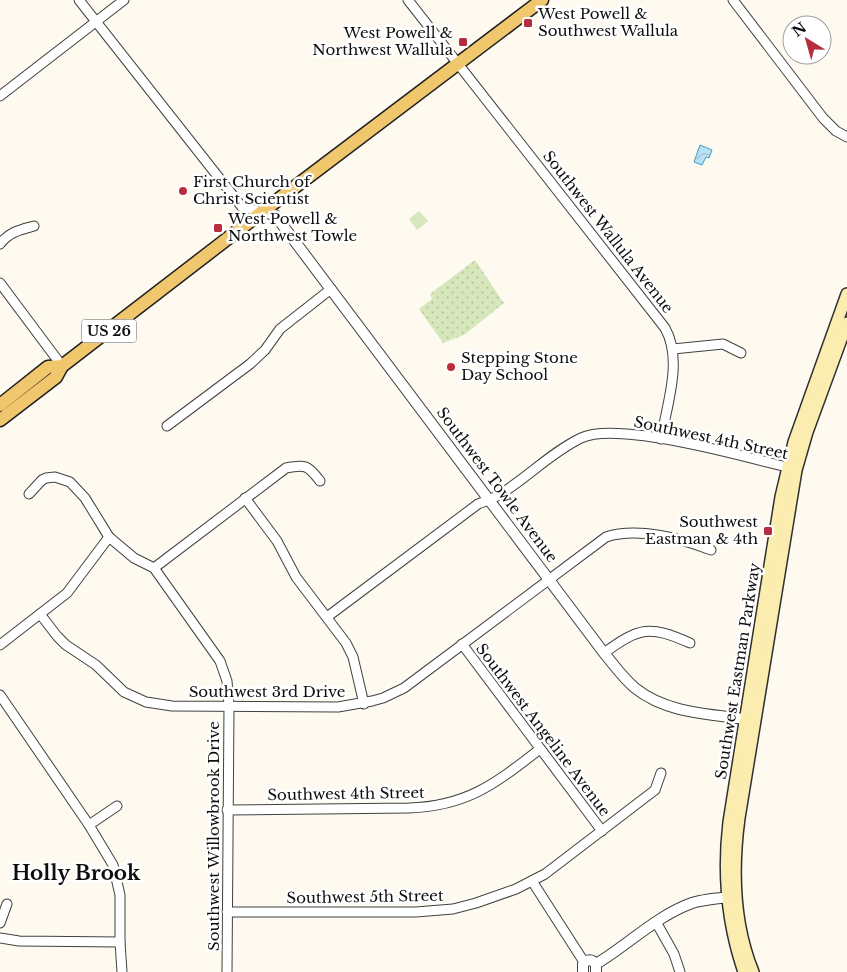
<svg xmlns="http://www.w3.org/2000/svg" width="847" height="972" viewBox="0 0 847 972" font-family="'Libre Baskerville',serif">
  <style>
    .grass { fill: #d6e7bb }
    .garden { fill: url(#garden-dots) }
    .water { fill: url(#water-waves); stroke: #429cc6 }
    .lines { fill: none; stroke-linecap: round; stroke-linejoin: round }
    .minor-casing { stroke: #414141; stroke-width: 11 }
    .tertiary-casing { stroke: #414141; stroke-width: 12 }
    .secondary-casing { stroke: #303030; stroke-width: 14 }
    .primary-casing { stroke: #1f1f1f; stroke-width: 15 }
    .minor { stroke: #fff; stroke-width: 9 }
    .tertiary { stroke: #fff; stroke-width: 10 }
    .secondary { stroke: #fbecaf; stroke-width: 11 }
    .primary { stroke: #f1c76d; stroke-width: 12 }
    .poi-dot { fill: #b82d3e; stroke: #fff; stroke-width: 2 }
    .labels { text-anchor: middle; stroke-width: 5; stroke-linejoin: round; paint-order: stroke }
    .shield { fill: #fff; stroke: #565656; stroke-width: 1 }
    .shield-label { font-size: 14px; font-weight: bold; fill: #0e0e0e }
    .poi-label { font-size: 15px; fill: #0e0e0e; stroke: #fff; text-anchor: start }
    .street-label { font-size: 15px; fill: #0e0e0e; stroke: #fff }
    .district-label { font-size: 20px; font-weight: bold; fill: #0e0e0e; stroke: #fff }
  </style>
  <defs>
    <pattern id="garden-dots" width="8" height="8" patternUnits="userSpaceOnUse" patternTransform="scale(1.25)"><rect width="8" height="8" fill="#d6e7bb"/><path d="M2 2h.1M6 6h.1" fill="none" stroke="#b6c5a0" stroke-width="1.8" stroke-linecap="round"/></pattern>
    <pattern id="water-waves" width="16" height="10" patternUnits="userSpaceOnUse" patternTransform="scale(1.25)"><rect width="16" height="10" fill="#b8e1f3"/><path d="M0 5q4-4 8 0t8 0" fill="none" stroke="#9dc0cf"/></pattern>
  </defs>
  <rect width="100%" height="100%" fill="#fefaf0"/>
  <path class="grass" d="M419 211 428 221 417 230 409 219Z"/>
  <path class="garden" d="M475 260 504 303 464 335 443 343 419 309 432 299 430 294Z"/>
  <path class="water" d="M700 145 712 150 709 158 706 157 702 165 694 162Z"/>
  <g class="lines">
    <g class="minor-casing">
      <g id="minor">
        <path d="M79 0 242 207 262 212"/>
        <path d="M408 0 665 328C683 360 667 404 661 439"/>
        <path d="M733 0 823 118 836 131 847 137"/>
        <path d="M0 96 124 0"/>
        <path d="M0 244C9 232 20 230 34 226"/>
        <path d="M0 283 62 366"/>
        <path d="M673 349 723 344 741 353"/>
        <path d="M167 426 250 364 265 350 280 329 331 289"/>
        <path d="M29 494 42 480 46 478 55 477 70 482 85 498 109 537 134 558 154 568 220 661 227 681 229 706 227 972"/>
        <path d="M245 498 277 541 296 577 346 643 353 657 364 704"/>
        <path d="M154 568 286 468C305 464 308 465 320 481"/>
        <path d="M40 614 57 636 66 645 96 665 124 692 146 702 172 706 338 707 372 701 383 698 404 688 606 537C637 527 681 538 711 550"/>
        <path d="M327 617 478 504C486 501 495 498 502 493 529 476 552 452 581 438 618 420 750 458 794 469"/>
        <path d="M462 644 602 831"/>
        <path d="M0 645 67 593 109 537"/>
        <path d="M604 653C640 627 649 625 690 643"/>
        <path d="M0 695 89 825 113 865 120 895V942L122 972"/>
        <path d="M227 810 409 808C468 806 496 783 540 749"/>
        <path d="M89 825 117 806"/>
        <path d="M532 881 584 962"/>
        <path d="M227 912H416L453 909 476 903 516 889 545 874 655 790 661 773"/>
        <path d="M656 922 674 954 680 972"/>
        <path d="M0 923 7 904"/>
        <path d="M0 938 19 941 120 942"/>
      </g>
    </g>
    <g class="tertiary-casing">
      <g id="tertiary">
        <path d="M262 212 275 215 604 653C614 665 623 678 635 688 666 713 708 714 745 719"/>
        <path d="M596 964C628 945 656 916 692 903 705 899 720 898 734 897"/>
        <path d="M583 972V964C587 959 592 959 596 964V972"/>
      </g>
    </g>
    <g class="secondary-casing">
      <g id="secondary">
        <path d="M744 972C727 923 723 873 729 822L781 497 794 442 847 294"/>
        <path d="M753 972C733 923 732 870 739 818L796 470 807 432 847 323"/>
      </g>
    </g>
    <g class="primary-casing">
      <g id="primary">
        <path d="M0 405 48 367 62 366"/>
        <path d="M0 420 56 377 62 366 275 202 542 0"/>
      </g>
    </g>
    <use href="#minor" class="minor"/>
    <use href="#tertiary" class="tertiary"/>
    <use href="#secondary" class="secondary"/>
    <use href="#primary" class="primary"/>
  </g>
  <g class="poi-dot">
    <rect x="523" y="18" width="10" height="10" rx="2.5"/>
    <rect x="458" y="37" width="10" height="10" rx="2.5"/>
    <circle cx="183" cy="191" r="5"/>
    <rect x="213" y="223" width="10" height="10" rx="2.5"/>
    <circle cx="451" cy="367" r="5"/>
    <rect x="763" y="526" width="10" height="10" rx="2.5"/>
  </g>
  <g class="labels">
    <rect class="shield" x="81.5" y="319.5" width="55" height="23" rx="4"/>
    <g class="shield-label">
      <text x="109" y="336">US 26</text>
    </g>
    <g class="poi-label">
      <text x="538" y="19">West Powell &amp;<tspan x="538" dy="17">Southwest Wallula</tspan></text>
      <text x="453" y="38" text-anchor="end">West Powell &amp;<tspan x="453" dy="17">Northwest Wallula</tspan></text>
      <text x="193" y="187">First Church of<tspan x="193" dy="17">Christ Scientist</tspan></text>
      <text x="228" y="224">West Powell &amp;<tspan x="228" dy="17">Northwest Towle</tspan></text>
      <text x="461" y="363">Stepping Stone<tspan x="461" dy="17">Day School</tspan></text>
      <text x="758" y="527" text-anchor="end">Southwest<tspan x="758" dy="17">Eastman &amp; 4th</tspan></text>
    </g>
    <g class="street-label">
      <text transform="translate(608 232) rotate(52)" y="5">Southwest Wallula Avenue</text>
      <text transform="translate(711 438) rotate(12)" y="5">Southwest 4th Street</text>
      <text transform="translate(497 485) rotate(53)" y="5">Southwest Towle Avenue</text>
      <text transform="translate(738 671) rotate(-81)" y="5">Southwest Eastman Parkway</text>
      <text x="267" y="697">Southwest 3rd Drive</text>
      <text transform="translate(543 730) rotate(53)" y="5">Southwest Angeline Avenue</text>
      <text transform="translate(346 794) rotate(-1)" y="5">Southwest 4th Street</text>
      <text transform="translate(214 836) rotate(-90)" y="5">Southwest Willowbrook Drive</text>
      <text transform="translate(365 897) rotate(-1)" y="5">Southwest 5th Street</text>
    </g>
    <g class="district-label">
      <text x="76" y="880">Holly Brook</text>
    </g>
  </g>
  <g transform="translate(807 40) rotate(323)"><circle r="24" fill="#ffffff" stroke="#9f9f9f"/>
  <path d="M0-4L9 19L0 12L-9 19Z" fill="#b82d3e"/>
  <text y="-8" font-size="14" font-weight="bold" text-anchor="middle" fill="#0e0e0e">N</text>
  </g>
</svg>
